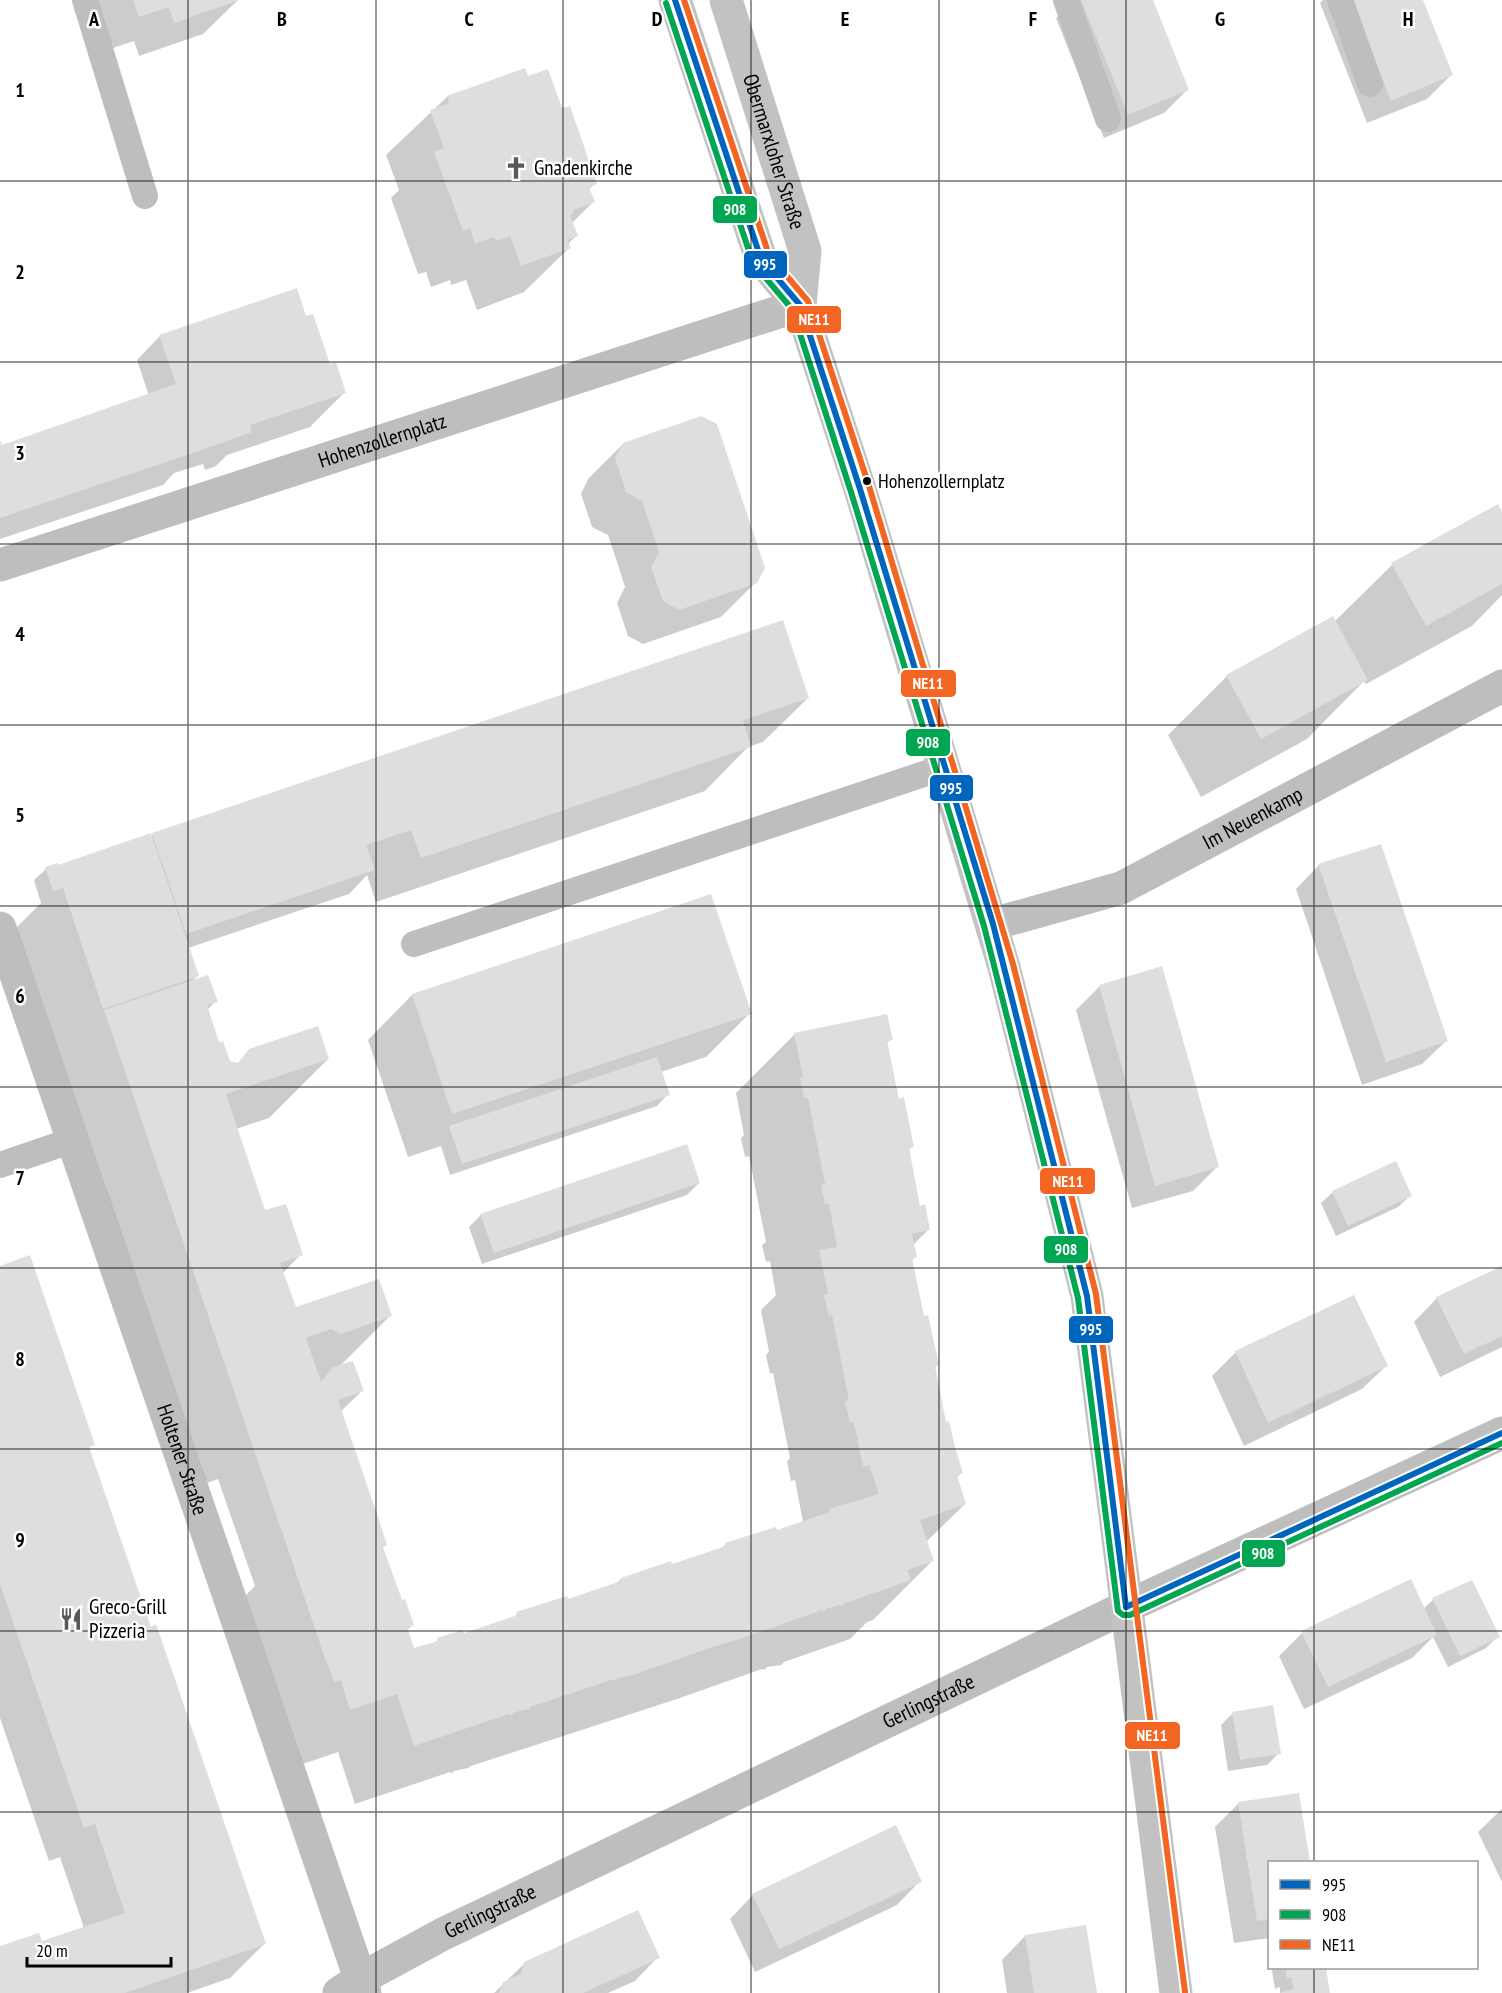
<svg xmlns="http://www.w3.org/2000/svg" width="1502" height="1993" viewBox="0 0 1502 1993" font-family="'PT Sans Narrow',sans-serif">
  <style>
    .shadow { fill: #0003 }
    .building { fill: #dedede }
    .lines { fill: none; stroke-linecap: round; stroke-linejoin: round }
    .lane { stroke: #bebebe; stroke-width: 26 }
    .street { stroke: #bebebe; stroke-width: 33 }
    .secondary { stroke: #c2c2c2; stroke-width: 33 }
    .bus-1-casing { stroke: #fff; stroke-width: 10 }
    .bus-2-casing { stroke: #fff; stroke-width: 10 }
    .bus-3-casing { stroke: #fff; stroke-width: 10 }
    .bus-1 { stroke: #0065bd; stroke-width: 6 }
    .bus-2 { stroke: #00a651; stroke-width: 6 }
    .bus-3 { stroke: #f26522; stroke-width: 6 }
    .grid { fill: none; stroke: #000; stroke-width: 1.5; stroke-opacity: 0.55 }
    .bus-dot { fill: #000; stroke: #fff; stroke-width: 2 }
    .labels { text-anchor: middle; stroke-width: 5; stroke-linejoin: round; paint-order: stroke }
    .bus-label { font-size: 20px; fill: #000; stroke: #fff; text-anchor: start }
    .street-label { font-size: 21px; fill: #000; stroke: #fff }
    .poi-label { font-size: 21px; fill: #000; stroke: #fff; text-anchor: start }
    .grid-label { font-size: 20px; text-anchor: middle; font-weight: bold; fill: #000; stroke: #fff; stroke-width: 5; stroke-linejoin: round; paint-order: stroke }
    .line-badge { stroke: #fff; stroke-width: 2 }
    .badge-label { font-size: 16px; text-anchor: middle; font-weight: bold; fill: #fff }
  </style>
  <rect width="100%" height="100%" fill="#fff"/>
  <g class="shadow">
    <path d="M88 0H238L203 34 139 56 134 41 104 51Z"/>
    <path d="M1060 0H1152L1187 90 1164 113 1104 138 1056 18 1064 10Z"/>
    <path d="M1323 0H1421L1451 75 1427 99 1367 123 1320 3Z"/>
    <path d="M527 78 561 110 596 183 588 190 593 202 572 223 576 236 568 244 569 248 524 292 477 310 466 280 451 285 450 280 431 287 426 272 418 274 391 198 399 190 386 155 447 97Z"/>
    <path d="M305 318 345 392 310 427 227 455 216 466 205 470 203 464 174 473 163 485 0 539V445L1 448 149 396 137 360 160 336Z"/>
    <path d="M623 444 756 582 721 617 643 644 628 636 617 603 625 587 619 568 608 535 592 527 581 494 588 479Z"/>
    <path d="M1497 506 1502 515V595L1472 626 1366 684 1364 681 1307 739 1201 797 1168 735 1227 676 1334 622 1392 565Z"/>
    <path d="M808 698 763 742 748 747 705 791 376 902 367 875 349 894 188 948 198 975 191 982 216 1001 207 1010 218 1044 229 1063 237 1064 250 1051 328 1059 269 1118 236 1129 265 1212 301 1254 282 1274 295 1309 390 1316 340 1366 362 1391 340 1412 382 1548 401 1602 412 1625 407 1630 413 1650 434 1643 438 1640 463 1635 512 1619 517 1614 566 1598 567 1601 616 1584 621 1579 671 1566 720 1550 725 1545 751 1536 776 1532 803 1522 795 1480 791 1481 787 1462 790 1458 773 1373 770 1374 766 1355 769 1352 761 1310 776 1295 770 1261 766 1262 762 1245 766 1242 749 1156 745 1157 741 1138 744 1135 736 1093 795 1034 891 1039 886 1044 898 1101 912 1146 908 1151 919 1208 928 1230 913 1245 916 1256 911 1261 922 1317 937 1365 934 1368 945 1424 962 1472 956 1478 965 1504 926 1542 932 1561 873 1620 867 1622 850 1639 784 1662 781 1665 767 1667 764 1670 762 1669 677 1699 471 1766 468 1768 454 1771 451 1774 450 1772 355 1804 338 1752 291 1768 230 1611 255 1586 218 1479 189 1489 2 942 41 903 34 880 46 869 150 837 153 835Z"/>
    <path d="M1319 865 1446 1041 1422 1064 1362 1085 1296 889Z"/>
    <path d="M710 895 750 1013 706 1057 661 1072 668 1094 657 1106 450 1175 441 1146 408 1157 368 1040 412 995Z"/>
    <path d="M1100 986 1217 1167 1193 1191 1132 1208 1076 1010Z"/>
    <path d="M699 1183 687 1195 482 1264 469 1227 481 1215Z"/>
    <path d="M1333 1192 1410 1196 1398 1207 1336 1236 1321 1203Z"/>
    <path d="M0 1267 93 1444 88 1449 150 1629 265 1943 230 1978 187 1993H0V1948L41 1943 84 1928 60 1857 49 1861 0 1718Z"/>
    <path d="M1502 1268V1347L1440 1377 1414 1322 1437 1298Z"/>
    <path d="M1236 1352 1386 1366 1362 1389 1244 1446 1212 1376Z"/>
    <path d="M1471 1582 1498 1636 1486 1648 1448 1667 1433 1637 1412 1658 1304 1709 1279 1656 1302 1633 1423 1609 1433 1600Z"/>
    <path d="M1233 1713 1279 1753 1267 1765 1228 1771 1221 1725Z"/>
    <path d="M1298 1794 1308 1862H1270V1938L1234 1943 1215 1827 1239 1803Z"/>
    <path d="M1502 1809V1882L1478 1832Z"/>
    <path d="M920 1881 897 1905 755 1972 730 1919 753 1895Z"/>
    <path d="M1025 1936 1095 1993H1007L1002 1960Z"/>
    <path d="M658 1957 635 1981 608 1993H494L525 1963Z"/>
    <path d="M1275 1968H1325L1328 1993H1280V1987L1275 1989 1272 1971Z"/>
  </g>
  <g class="building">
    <path d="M133 0H239L174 23 169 7 139 17Z"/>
    <path d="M1081 0H1153L1189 90 1128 115Z"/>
    <path d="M1351 0H1423L1453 75 1391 101Z"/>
    <path d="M525 68 528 76 548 69 562 108 570 106 597 184 589 187 595 202 573 210 574 214 570 215 578 236 567 240 571 248 521 266 510 236 496 241 494 237 475 244 470 228 463 231 434 152 444 148 430 110 449 103 447 96Z"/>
    <path d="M297 288 306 316 313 314 330 364 336 362 346 393 250 425 252 432 199 451 0 518V440L2 445 176 384 159 335Z"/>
    <path d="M701 416 717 424 765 568 757 583 679 610 663 601 651 567 659 552 653 533 642 501 626 492 615 458 623 443Z"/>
    <path d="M1498 504 1502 512V584L1426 626 1391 563Z"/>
    <path d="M1333 616 1368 680 1261 739 1226 675Z"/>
    <path d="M783 620 809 698 743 720 751 747 421 858 411 830 366 845 375 870 186 934 152 833Z"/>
    <path d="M151 833 199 976 103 1009 63 888 53 891 45 867 57 863 58 865Z"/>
    <path d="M1381 844 1448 1041 1386 1062 1318 864Z"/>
    <path d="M711 894 752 1014 452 1114 412 994Z"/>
    <path d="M1162 966 1219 1167 1155 1186 1099 985Z"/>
    <path d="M208 975 218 1002 207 1005 219 1042 223 1041 230 1061 238 1063 249 1049 318 1026 329 1059 226 1094 265 1210 286 1204 303 1255 280 1263 296 1307 379 1279 392 1316 341 1334 331 1329 306 1338 321 1382 333 1367 353 1361 364 1391 338 1400 379 1520 387 1545 383 1547 402 1600 405 1599 414 1625 407 1627 414 1648 438 1641 437 1638 462 1630 464 1633 518 1615 516 1612 567 1596 568 1599 621 1581V1578L671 1561 672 1564 726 1546 725 1543 750 1535 776 1527 777 1530 830 1512 829 1509 879 1494 869 1465 863 1467 854 1422 850 1423 845 1401H849L832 1315 829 1316 824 1295 828 1294 819 1250 837 1247 829 1203 825 1204 821 1185 825 1184 808 1098H804L800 1077H803L794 1033 887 1014 893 1040 887 1041 899 1099 904 1097 914 1147 909 1148 920 1206 925 1204 930 1230 912 1234 917 1257 912 1258 924 1316 928 1315 939 1365 935 1366 946 1422 949 1421 955 1447 963 1473 957 1475 966 1504 920 1520 934 1561 907 1570 911 1580 843 1604 841 1606 839 1605 826 1609 824 1612 822 1610 737 1640 721 1644 720 1646 718 1645 633 1675 617 1678 616 1681 614 1679 530 1707 529 1710 526 1709 513 1713 512 1715 509 1714 414 1746 397 1694 350 1710 341 1680 334 1682 324 1655 104 1010Z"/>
    <path d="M657 1057 670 1095 462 1164 449 1126Z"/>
    <path d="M687 1144 700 1183 494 1253 480 1214Z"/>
    <path d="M1396 1161 1412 1196 1348 1226 1332 1191Z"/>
    <path d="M30 1255 95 1445 89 1447 151 1627 156 1624 266 1944 125 1993H0V1946L39 1933 42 1941 125 1913 95 1824 84 1828 0 1584V1266Z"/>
    <path d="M1502 1266V1336L1464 1354 1436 1297Z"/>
    <path d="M1354 1295 1388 1366 1268 1423 1235 1351Z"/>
    <path d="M1411 1579 1437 1635 1328 1687 1301 1631Z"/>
    <path d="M1472 1580 1500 1637 1460 1656 1432 1598Z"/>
    <path d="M1273 1705 1281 1754 1240 1760 1232 1712Z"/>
    <path d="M1299 1793 1310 1862 1269 1863V1919L1257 1921 1238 1802Z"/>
    <path d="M896 1825 922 1882 779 1949 752 1894Z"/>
    <path d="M638 1910 660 1958 583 1993H499L503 1982 521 1974 524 1962Z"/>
    <path d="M1086 1925 1097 1993H1034L1025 1935Z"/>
    <path d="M1285 1968H1326L1330 1993H1279L1294 1989 1291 1977 1287 1978Z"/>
  </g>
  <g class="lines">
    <g class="lane">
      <path d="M85 0 145 196"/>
      <path d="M1066 0 1108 119"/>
      <path d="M1340 0 1370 84"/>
      <path d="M414 944 945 767"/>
      <path d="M0 1165 73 1140"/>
    </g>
    <g class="street">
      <path id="s1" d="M0 565 800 305"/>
      <path id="s2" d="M993 924 1121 888 1502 686"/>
      <path id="s3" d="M0 928 365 1993"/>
      <path id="s4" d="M339 1993 360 1979 443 1934 1126 1607 1502 1433"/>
    </g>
    <g class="secondary">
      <path d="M675 0 761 259 800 305 860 489 1004 967 1087 1296 1176 1993"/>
      <path id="s5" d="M726 0 805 251 800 305"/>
    </g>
    <g class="bus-1-casing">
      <g id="bus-1">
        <path d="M675 0 761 259 800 305 860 489 993 924 1087 1296 1126 1607"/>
        <path d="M1126 1607 1502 1433"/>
      </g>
    </g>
    <g class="bus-2-casing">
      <path id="bus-2" d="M666 3 753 263 792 309 851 492 984 926 1078 1298 1118 1611 1123 1615H1130L1502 1443"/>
    </g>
    <g class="bus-3-casing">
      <path id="bus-3" d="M684 0 769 255 808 301 869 486 1013 964 1096 1294 1185 1992"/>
    </g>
    <use href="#bus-1" class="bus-1"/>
    <use href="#bus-2" class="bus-2"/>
    <use href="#bus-3" class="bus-3"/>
  </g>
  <path class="grid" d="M188 0V1993M376 0V1993M563 0V1993M751 0V1993M939 0V1993M1126 0V1993M1314 0V1862M0 181H1502M0 362H1502M0 544H1502M0 725H1502M0 906H1502M0 1087H1502M0 1268H1502M0 1449H1502M0 1631H1502M0 1812H1502M1314 1968V1993"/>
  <defs>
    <g id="church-bare" transform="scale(1.8)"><path d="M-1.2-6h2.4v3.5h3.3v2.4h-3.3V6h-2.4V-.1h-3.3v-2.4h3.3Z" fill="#595959" stroke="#fff" stroke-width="2.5" paint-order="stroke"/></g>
    <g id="restaurant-bare" transform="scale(1.8)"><path d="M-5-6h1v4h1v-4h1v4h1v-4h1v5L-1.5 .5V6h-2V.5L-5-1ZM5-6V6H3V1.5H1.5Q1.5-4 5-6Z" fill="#595959" stroke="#fff" stroke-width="2.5" paint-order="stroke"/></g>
  </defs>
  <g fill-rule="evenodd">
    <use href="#church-bare" x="516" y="168"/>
    <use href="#restaurant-bare" x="71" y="1619"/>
  </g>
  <circle class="bus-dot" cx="867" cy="481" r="5"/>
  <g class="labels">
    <g class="bus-label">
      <text x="878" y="488">Hohenzollernplatz</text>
    </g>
    <g class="street-label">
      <text dy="7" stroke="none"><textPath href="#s5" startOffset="159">Obermarxloher Straße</textPath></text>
      <text dy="7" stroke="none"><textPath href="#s1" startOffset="402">Hohenzollernplatz</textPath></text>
      <text dy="7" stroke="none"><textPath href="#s2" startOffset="282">Im Neuenkamp</textPath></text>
      <text dy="7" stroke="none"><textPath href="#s3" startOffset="562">Holtener Straße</textPath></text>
      <text dy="7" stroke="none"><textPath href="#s4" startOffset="658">Gerlingstraße</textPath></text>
      <text dy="7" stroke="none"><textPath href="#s4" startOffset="172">Gerlingstraße</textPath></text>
    </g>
    <g class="poi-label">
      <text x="534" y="175">Gnadenkirche</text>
      <text x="89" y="1614">Greco-Grill<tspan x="89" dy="24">Pizzeria</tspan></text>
    </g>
  </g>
  <g class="grid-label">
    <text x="94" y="26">A</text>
    <text x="282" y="26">B</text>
    <text x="469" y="26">C</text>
    <text x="657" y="26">D</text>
    <text x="845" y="26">E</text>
    <text x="1033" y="26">F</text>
    <text x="1220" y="26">G</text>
    <text x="1408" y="26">H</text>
    <text x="20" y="97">1</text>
    <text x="20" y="279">2</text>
    <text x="20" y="460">3</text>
    <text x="20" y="641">4</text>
    <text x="20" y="822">5</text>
    <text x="20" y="1003">6</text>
    <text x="20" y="1185">7</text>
    <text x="20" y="1366">8</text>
    <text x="20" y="1547">9</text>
  </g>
  <g class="line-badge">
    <rect x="712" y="195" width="46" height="29" rx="6" fill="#00a651"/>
    <rect x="743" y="250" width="45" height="29" rx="6" fill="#0065bd"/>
    <rect x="786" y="305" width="56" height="29" rx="6" fill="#f26522"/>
    <rect x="900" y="669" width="57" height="29" rx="6" fill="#f26522"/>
    <rect x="905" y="728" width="46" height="29" rx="6" fill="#00a651"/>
    <rect x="929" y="774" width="45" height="28" rx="6" fill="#0065bd"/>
    <rect x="1039" y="1167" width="57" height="28" rx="6" fill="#f26522"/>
    <rect x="1043" y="1235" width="46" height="29" rx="6" fill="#00a651"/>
    <rect x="1068" y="1315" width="46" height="29" rx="6" fill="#0065bd"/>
    <rect x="1241" y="1539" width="45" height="29" rx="6" fill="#00a651"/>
    <rect x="1124" y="1721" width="57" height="29" rx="6" fill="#f26522"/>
  </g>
  <g class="badge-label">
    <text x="735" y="215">908</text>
    <text x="765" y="270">995</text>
    <text x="814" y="325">NE11</text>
    <text x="928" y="689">NE11</text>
    <text x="928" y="748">908</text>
    <text x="951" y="794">995</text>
    <text x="1068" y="1187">NE11</text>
    <text x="1066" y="1255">908</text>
    <text x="1091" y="1335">995</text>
    <text x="1263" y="1559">908</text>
    <text x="1152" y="1741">NE11</text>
  </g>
  <rect x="1268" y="1861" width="210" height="108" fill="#ffffff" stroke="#999999" stroke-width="1.5"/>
  <rect x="1280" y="1880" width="30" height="9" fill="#0065bd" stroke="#999999" stroke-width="1.5"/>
  <text x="1322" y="1891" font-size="18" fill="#000000">995</text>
  <rect x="1280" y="1910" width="30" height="9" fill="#00a651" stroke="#999999" stroke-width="1.5"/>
  <text x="1322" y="1921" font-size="18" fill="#000000">908</text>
  <rect x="1280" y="1940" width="30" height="9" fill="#f26522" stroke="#999999" stroke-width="1.5"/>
  <text x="1322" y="1951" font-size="18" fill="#000000">NE11</text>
  <path d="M27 1957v9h144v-9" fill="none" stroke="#000000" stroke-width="3"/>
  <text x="36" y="1957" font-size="18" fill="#000000" stroke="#ffffff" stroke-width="4.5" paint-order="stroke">20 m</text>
</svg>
